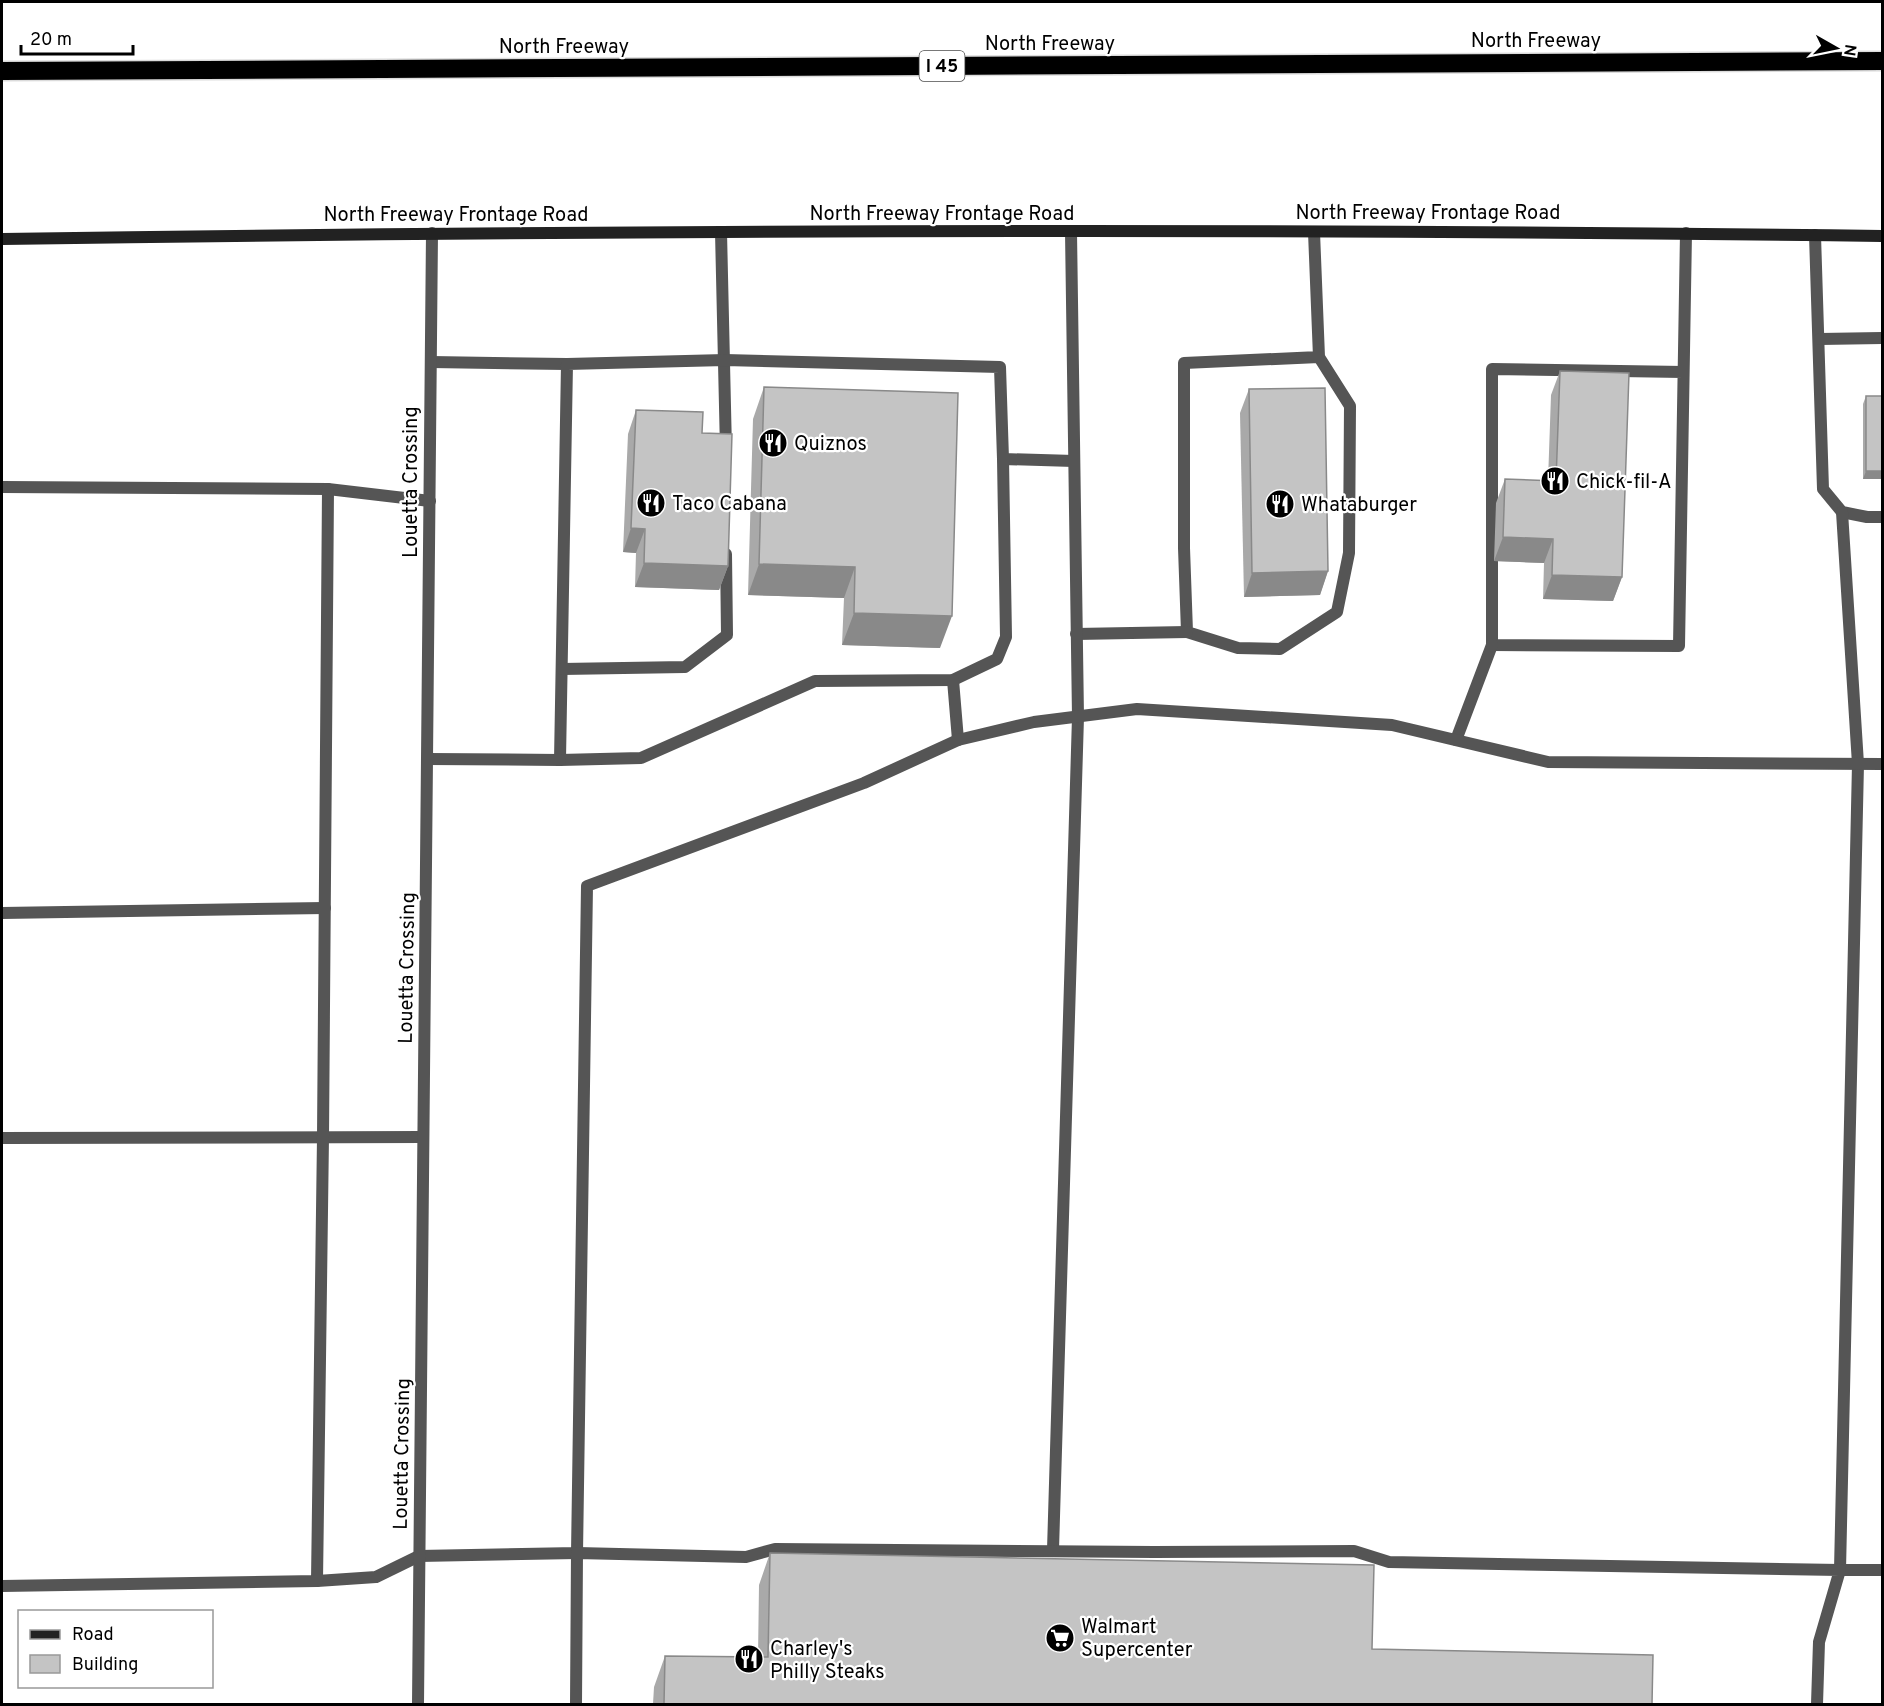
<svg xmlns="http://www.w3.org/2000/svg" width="1884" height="1706" viewBox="0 0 1884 1706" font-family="Overpass,sans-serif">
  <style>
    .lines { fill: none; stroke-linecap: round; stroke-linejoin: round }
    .motorway-casing { stroke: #dbdbdb; stroke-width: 21 }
    .service { stroke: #555; stroke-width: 12 }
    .minor { stroke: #555; stroke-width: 12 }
    .secondary { stroke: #222; stroke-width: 12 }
    .motorway { stroke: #000; stroke-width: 18 }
    .wall { fill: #a9a9a9 }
    .shaded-wall { fill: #898989 }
    .building { fill: #c4c4c4; stroke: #898989; stroke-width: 1.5 }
    .labels { text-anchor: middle; stroke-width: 4.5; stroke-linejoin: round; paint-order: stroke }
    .shield { fill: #fff; stroke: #4c4c4c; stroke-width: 1.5 }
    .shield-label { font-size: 18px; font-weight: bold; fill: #000 }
    .street-label { font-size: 20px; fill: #000; stroke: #fff }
    .poi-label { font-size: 20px; fill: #000; stroke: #fff; text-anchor: start }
  </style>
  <rect width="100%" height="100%" fill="#fff"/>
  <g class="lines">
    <g class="motorway-casing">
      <path id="motorway" d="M2 71 1882 61"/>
    </g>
    <g class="service">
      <path d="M721 232 726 450"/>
      <path d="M1314 232 1319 357 1350 406 1349 553 1337 612 1280 649 1238 648 1187 632 1184 548V363L1319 357"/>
      <path d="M1815 235 1823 489 1842 512 1867 517H1882"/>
      <path d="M1820 339 1882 338"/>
      <path d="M431 362 567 364"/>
      <path d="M1683 372 1492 369V645L1679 646 1686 233"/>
      <path d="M1003 459 1006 637 997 659 953 680 815 681 641 758 560 760 567 364 725 360 1000 367 1003 459 1074 461"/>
      <path d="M2 487 328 489 430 501"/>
      <path d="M1842 512 1858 764 1840 1570H1882"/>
      <path d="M1076 634 1187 632"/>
      <path d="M562 669 685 667 727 635 726 554"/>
      <path d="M953 680 958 740"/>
      <path d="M1456 740 1492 645"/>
      <path d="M428 759 560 760"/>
      <path d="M2 913 325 908"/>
      <path d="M2 1138 423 1137"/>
      <path d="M1053 1550 1078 717 1071 232"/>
      <path d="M317 1581 376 1577 419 1556 577 1553 587 886 864 783 958 740 1034 722 1137 709 1392 725 1548 762 1882 764"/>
      <path d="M2 1586 317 1581 323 1137 328 489"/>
      <path d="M576 1704 577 1553 746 1557 775 1549 1154 1552 1354 1551 1389 1562 1840 1570 1819 1642 1817 1704"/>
    </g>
    <path class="minor" d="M418 1704 432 233"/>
    <path class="secondary" d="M2 239C628 230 1256 228 1882 236"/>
    <use href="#motorway" class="motorway"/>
  </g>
  <g class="wall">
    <path d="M1560 371 1622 577 1613 601 1543 599 1544 563 1494 561 1496 503 1505 479 1548 481 1551 395Z"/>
    <path d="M764 387 940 648 842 645 844 598 748 595 753 419Z"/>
    <path d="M1249 389 1328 571 1320 595 1244 597 1240 413Z"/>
    <path d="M1866 396 1882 479H1863V404Z"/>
    <path d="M636 410 702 433 728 566 719 590 635 587 636 553 623 552 628 434Z"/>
    <path d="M770 1553 1372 1649 1652 1704H653L654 1687 665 1656 758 1657 759 1585Z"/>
  </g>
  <g class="shaded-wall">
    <path d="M1866 471H1882V479H1863Z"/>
    <path d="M631 528 645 529 636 553 623 552Z"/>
    <path d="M1503 537 1553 539 1544 563 1494 561Z"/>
    <path d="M644 563 728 566 719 590 635 587Z"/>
    <path d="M759 564 855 567 844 598 748 595Z"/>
    <path d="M1328 571 1320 595 1244 597 1252 573Z"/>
    <path d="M1552 575 1622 577 1613 601 1543 599Z"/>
    <path d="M854 613 952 616 940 648 842 645Z"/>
  </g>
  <g class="building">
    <path d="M1560 371 1629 373 1622 577 1552 575 1553 539 1503 537 1505 479 1556 481Z"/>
    <path d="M764 387 958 393 952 616 854 613 855 567 759 564Z"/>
    <path d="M1325 388 1328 571 1252 573 1249 389Z"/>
    <rect x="1866" y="396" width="16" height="75"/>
    <path d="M636 410 703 412 702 433 732 434 728 566 644 563 645 529 631 528Z"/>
    <path d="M770 1553 1374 1565 1372 1649 1653 1655 1652 1704H664L665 1656 768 1657Z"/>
  </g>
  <defs>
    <g id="restaurant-disc" transform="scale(1.5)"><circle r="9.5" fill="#000" stroke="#fff"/><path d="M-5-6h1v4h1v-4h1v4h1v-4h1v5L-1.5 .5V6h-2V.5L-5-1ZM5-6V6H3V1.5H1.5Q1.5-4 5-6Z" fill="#fff"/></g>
    <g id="supermarket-disc" transform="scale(1.5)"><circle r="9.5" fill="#000" stroke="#fff"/><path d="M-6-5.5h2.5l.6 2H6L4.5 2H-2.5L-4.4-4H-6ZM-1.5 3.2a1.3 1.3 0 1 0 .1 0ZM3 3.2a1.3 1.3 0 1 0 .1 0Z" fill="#fff"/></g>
  </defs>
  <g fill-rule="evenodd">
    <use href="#restaurant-disc" x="773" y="443"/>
    <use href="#restaurant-disc" x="1555" y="481"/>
    <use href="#restaurant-disc" x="651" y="503"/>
    <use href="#restaurant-disc" x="1280" y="504"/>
    <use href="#supermarket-disc" x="1060" y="1638"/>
    <use href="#restaurant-disc" x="749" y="1659"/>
  </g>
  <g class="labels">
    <rect class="shield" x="919.5" y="51" width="45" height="30" rx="4.5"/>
    <g class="shield-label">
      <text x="942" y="72">I 45</text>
    </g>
    <g class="street-label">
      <text x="1536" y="47">North Freeway</text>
      <text x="1050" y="50">North Freeway</text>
      <text x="564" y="53">North Freeway</text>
      <text x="1428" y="219">North Freeway Frontage Road</text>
      <text x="942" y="220">North Freeway Frontage Road</text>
      <text x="456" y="221">North Freeway Frontage Road</text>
      <text transform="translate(410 482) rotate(-90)" y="7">Louetta Crossing</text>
      <text transform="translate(406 968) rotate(-89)" y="7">Louetta Crossing</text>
      <text transform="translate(401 1454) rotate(-89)" y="7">Louetta Crossing</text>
    </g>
    <g class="poi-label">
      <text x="794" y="450">Quiznos</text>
      <text x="1576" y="488">Chick-fil-A</text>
      <text x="672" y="510">Taco Cabana</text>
      <text x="1301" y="511">Whataburger</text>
      <text x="1081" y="1633">Walmart<tspan x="1081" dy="23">Supercenter</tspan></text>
      <text x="770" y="1655">Charley's<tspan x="770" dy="23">Philly Steaks</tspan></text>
    </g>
  </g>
  <rect width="1884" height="1706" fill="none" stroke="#000000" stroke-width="6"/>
  <rect x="18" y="1610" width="195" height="78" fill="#ffffff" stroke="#999999" stroke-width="1.5"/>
  <rect x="30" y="1630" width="30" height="9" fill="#222222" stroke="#999999" stroke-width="1.5"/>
  <text x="72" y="1640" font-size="18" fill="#000000">Road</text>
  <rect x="30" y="1655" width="30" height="18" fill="#c4c4c4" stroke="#999999" stroke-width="1.5"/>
  <text x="72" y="1670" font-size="18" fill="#000000">Building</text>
  <g transform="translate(1836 48) rotate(99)" stroke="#ffffff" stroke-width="4.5" paint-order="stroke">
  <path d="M0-4.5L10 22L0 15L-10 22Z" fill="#000000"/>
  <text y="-9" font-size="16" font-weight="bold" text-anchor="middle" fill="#000000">N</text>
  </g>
  <path d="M21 45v9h112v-9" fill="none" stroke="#000000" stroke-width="3"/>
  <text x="30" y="45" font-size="18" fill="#000000" stroke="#ffffff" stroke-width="4.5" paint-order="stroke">20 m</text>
</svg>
